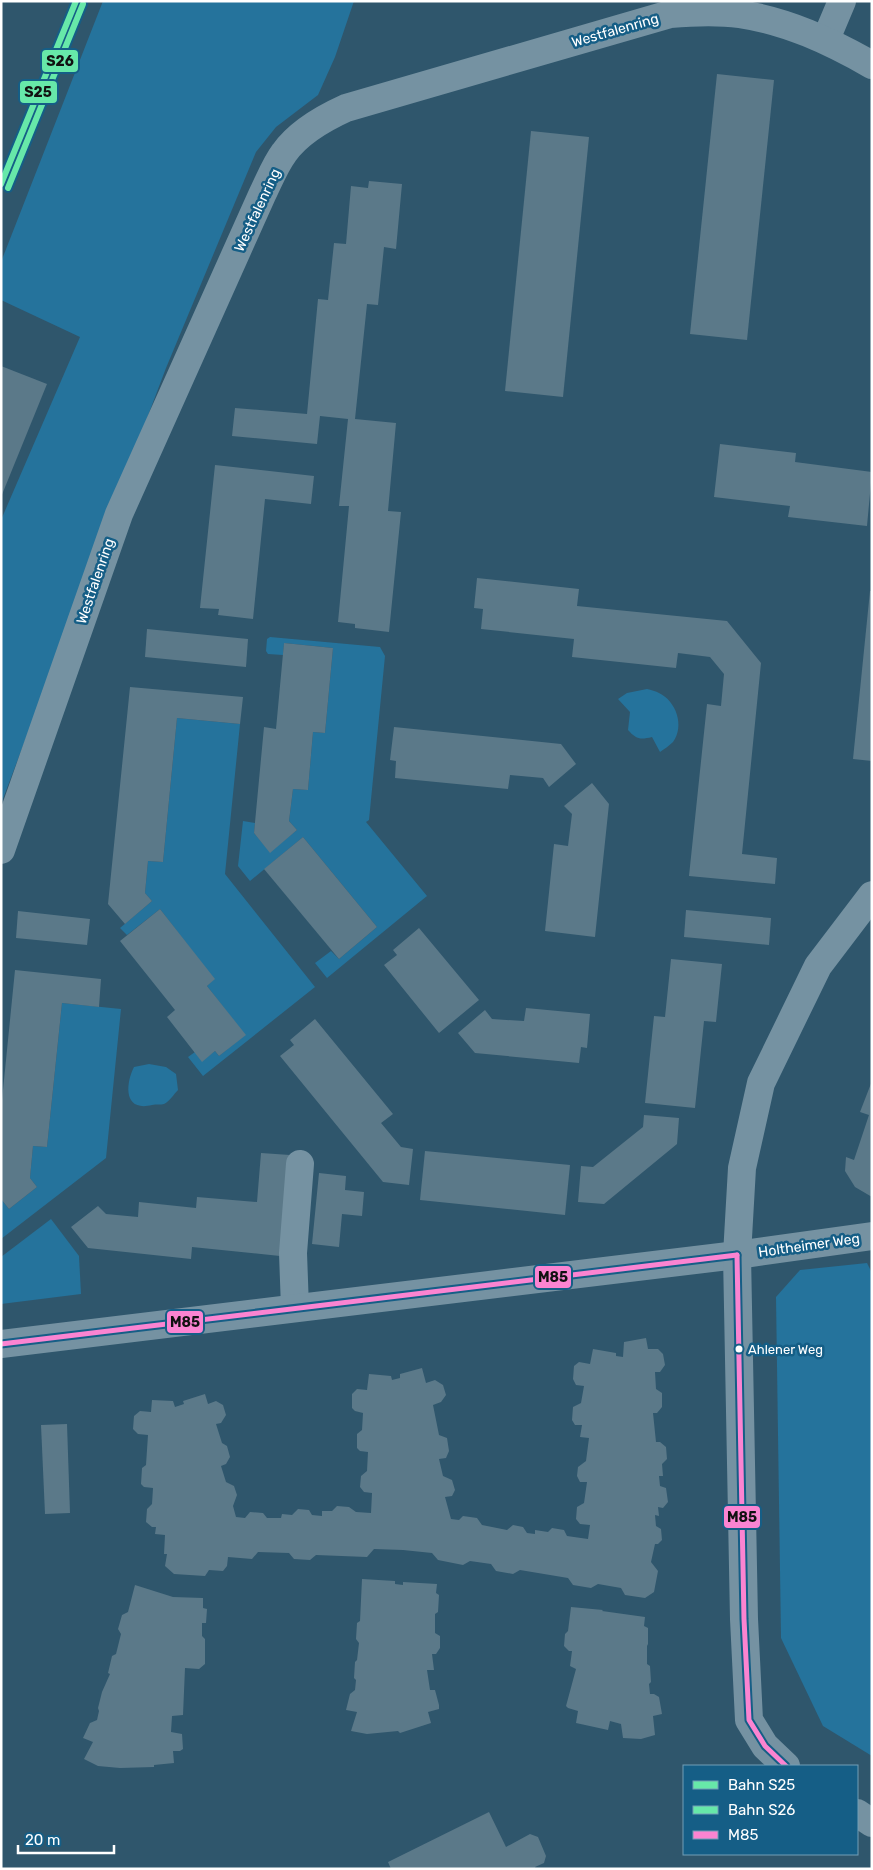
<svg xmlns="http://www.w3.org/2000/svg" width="873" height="1870" viewBox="0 0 873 1870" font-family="Rubik,sans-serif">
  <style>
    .green { fill: #25739c }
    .building { fill: #5b7989 }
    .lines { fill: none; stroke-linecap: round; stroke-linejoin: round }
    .minor { stroke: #7592a2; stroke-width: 28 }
    .bus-1-casing { stroke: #155e86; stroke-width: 9 }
    .bus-1 { stroke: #fb84d1; stroke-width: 5 }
    .rail-1-casing { stroke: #155e86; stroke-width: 10 }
    .rail-2-casing { stroke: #155e86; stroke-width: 10 }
    .rail-1 { stroke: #67e8a9; stroke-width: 6 }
    .rail-2 { stroke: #67e8a9; stroke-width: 6 }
    .bus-dot { fill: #fff; stroke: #155e86; stroke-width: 2 }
    .labels { text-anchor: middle; stroke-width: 5; stroke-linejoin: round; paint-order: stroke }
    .bus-label { font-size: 13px; fill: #fff; stroke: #155e86; text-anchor: start }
    .street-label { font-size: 14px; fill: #fff; stroke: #155e86 }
    .line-badge { stroke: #155e86; stroke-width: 2 }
    .pale-badge-label { font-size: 14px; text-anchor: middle; font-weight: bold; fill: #111 }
  </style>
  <rect width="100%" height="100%" fill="#2f566c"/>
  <g class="green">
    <path d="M103 1H354L335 57 318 95 276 127 256 152 166 368 1 804V520L80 337 1 300V262Z"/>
    <path d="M270 637 380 647 385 656 369 820 366 822 427 896 327 978 315 963 331 951 339 959 377 927 303 837 250 881 238 866 243 821 255 823 254 833 270 852 297 830 289 821 293 789 308 790 313 732 325 733 333 648 284 643 283 655 268 654 266 651 267 639Z"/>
    <path d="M647 689C651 690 656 691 659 693 676 701 685 726 673 742 669 746 664 749 660 752L652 737C640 740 636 739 628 730L630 712 618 699 627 693Z"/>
    <path d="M177 718 240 724 225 874 315 987 203 1076 188 1057 195 1052 202 1061 215 1051 219 1056 245 1035 207 986 214 979 160 909 127 935 120 928 152 901 145 893 148 861 163 862Z"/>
    <path d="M62 1003 121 1009 106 1158 1 1239V1199L9 1209 37 1187 30 1178 33 1146 47 1147Z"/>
    <path d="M149 1064 166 1067 176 1074 178 1090C174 1094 169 1102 164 1104 161 1105 156 1104 152 1105 124 1112 125 1085 134 1067Z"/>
    <path d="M51 1219 79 1256 81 1294 1 1304V1257Z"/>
    <path d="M867 1263 872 1273V1756L823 1726 781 1638 776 1297 800 1270Z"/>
  </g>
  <g class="building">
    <path d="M717 74 774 80 747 340 690 334Z"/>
    <path d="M531 131 589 137 563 397 505 391Z"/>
    <path d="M369 181 402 184 396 249 384 247 378 305 367 304 355 419 396 423 388 511 401 512 389 632 355 628V624L338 622 349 506H339L348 419 320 416 317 444 232 436 235 408 307 414 318 299 328 300 334 243 346 244 351 186 368 188Z"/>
    <path d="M1 366 47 384 1 497Z"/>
    <path d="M720 444 796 453 795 462 872 472 867 526 788 517 790 506 714 497Z"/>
    <path d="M215 465 314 476 311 504 265 499 253 619 218 615 219 609 200 608Z"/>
    <path d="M477 578 579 589 577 606 727 621 761 663 742 854 777 858 775 884 689 876 707 704 721 706 724 674 710 657 678 653 676 668 572 657 574 639 481 629 483 609 474 608Z"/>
    <path d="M870 591H872V761L853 759Z"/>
    <path d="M147 629 248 639 246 667 145 657Z"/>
    <path d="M284 643 333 648 325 733 313 732 308 790 293 789 289 821 297 830 270 853 254 833 264 727 276 729Z"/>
    <path d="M130 687 243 697 240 724 177 718 163 862 148 861 145 893 152 901 125 924 108 904Z"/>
    <path d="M394 727 561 744 576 764 549 787 543 778 510 775 508 789 395 778 396 761 390 760Z"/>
    <path d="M592 783 609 804 595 937 545 931 554 844 568 846 572 814 564 806Z"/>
    <path d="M303 837 377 927 339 959 264 869Z"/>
    <path d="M160 909 215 979 207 986 246 1035 219 1056 215 1051 202 1062 167 1017 175 1010 120 941Z"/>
    <path d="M686 910 771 918 769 945 684 937Z"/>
    <path d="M18 911 90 919 87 945 16 938Z"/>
    <path d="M419 928 479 1000 439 1033 384 965 397 955 393 950Z"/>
    <path d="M671 959 722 964 716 1022 704 1021 695 1108 645 1103 654 1016 665 1017Z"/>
    <path d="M15 970 101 979 99 1007 62 1003 47 1147 33 1146 30 1178 37 1187 9 1209 1 1199V1110Z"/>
    <path d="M526 1008 590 1014 587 1048 581 1047 579 1063 475 1053 458 1033 485 1010 492 1019 524 1021Z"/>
    <path d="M315 1019 393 1114 381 1123 401 1147 413 1149 409 1185 383 1182 280 1056 294 1045 290 1040Z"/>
    <path d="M872 1081V1197L855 1187 845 1171 846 1157 854 1160 869 1115 860 1112Z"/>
    <path d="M644 1115 679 1118 677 1144 604 1204 578 1202 581 1166 593 1167 643 1127Z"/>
    <path d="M425 1151 570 1165 565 1215 420 1200Z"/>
    <path d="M261 1153 290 1155 280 1256 192 1247 191 1259 88 1248 71 1227 98 1206 106 1214 138 1217 139 1202 196 1208 197 1197 257 1202Z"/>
    <path d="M319 1173 346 1176 345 1190 364 1192 362 1216 342 1214 339 1247 312 1244Z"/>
    <path d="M646 1338 648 1349H658L663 1354 665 1365 660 1372H655L656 1389 662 1393V1407L657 1413H653L656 1442H660L666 1447 667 1459 662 1464 663 1476H659L660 1486 666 1488 668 1502 663 1508 658 1507 659 1516 655 1515 656 1526 661 1529 662 1540 658 1544H655L651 1562 658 1571 654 1592 645 1598 625 1595 621 1588 598 1584 591 1588 573 1585 568 1578 520 1570 513 1574 496 1571 491 1564 470 1561 463 1565 438 1560 432 1553 403 1550 374 1549 367 1557 316 1555 310 1560 294 1559 289 1553 258 1552 252 1559 228 1557 227 1566 223 1571 209 1570 205 1576 174 1574 165 1566 167 1554H164L165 1535 155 1534 156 1527H152L146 1522 147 1509 152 1504 153 1488 144 1487 141 1484 142 1468 146 1465 148 1435 138 1434 133 1429 134 1416 140 1411 151 1412 152 1400 173 1401 175 1407 184 1404 183 1401 205 1394 208 1404 216 1401 223 1405 226 1415 221 1423 216 1424 222 1443 227 1446 230 1457 226 1464 221 1466 226 1482 234 1486 237 1495 233 1506 236 1517 245 1518 250 1512 263 1513 267 1518H281L282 1514 292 1515 298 1509 309 1510 312 1515 322 1516V1511H332L337 1506 349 1507 356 1512 371 1513 372 1493 364 1492 360 1487 361 1476 367 1471 368 1452 360 1451 357 1448V1434L362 1430 363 1413 355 1411 352 1408V1394L357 1389 367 1390 369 1374 391 1376 392 1380 400 1378V1374L422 1368 426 1383 435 1380 443 1385 446 1395 441 1402 433 1405 439 1435 447 1438 449 1451 446 1458 439 1459 443 1476 452 1480 455 1490 452 1496 445 1497 451 1519 459 1520 463 1516 477 1518 482 1525 507 1530 513 1525 523 1527 527 1533 535 1534V1530L548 1532 552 1528 564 1530 567 1536 588 1539 590 1525 580 1524 576 1519 577 1507 584 1503 587 1482H580L577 1476 578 1467 586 1461 589 1438 580 1437 582 1425H575L572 1420 573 1407 581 1403 584 1386 576 1385 573 1379 574 1366 579 1362 590 1364 593 1349 616 1353V1356L623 1357 624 1342Z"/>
    <path d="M67 1424 70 1513 45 1514 41 1425Z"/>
    <path d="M362 1579 395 1581V1584L403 1585V1582L437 1584 436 1593 439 1595 438 1612 435 1614V1633L440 1636V1648L436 1654H432L434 1670H427L430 1690H435L439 1705V1709L428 1712 431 1723 400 1733 398 1731 367 1734 351 1731 357 1712 346 1710 350 1694 355 1690 356 1680 354 1678 355 1662 357 1660 359 1643 356 1639 357 1623 360 1621Z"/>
    <path d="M135 1585 173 1597 203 1598V1608L207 1609 206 1623H202V1636L205 1639V1664L199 1669 185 1668 183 1715 172 1716 171 1732 182 1734 183 1749 180 1751H173L174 1763 154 1765V1767L120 1768 98 1766 84 1759 93 1742 83 1738 90 1723 97 1720 99 1711 98 1708 102 1692 110 1674 108 1673 112 1656 116 1654 121 1634 118 1629 122 1615 128 1612Z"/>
    <path d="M571 1607 603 1610 602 1611 645 1617 644 1626 648 1628V1644L647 1646V1664L650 1666 651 1682 649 1684 650 1694H654L659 1697 662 1714 653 1716 655 1735 641 1739 623 1738 621 1724 610 1721 608 1730 576 1723 578 1711 568 1708 566 1706 576 1669 570 1666 572 1651H569L564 1646 565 1634 568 1631Z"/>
    <path d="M489 1812 506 1847 530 1834 538 1837 546 1856 544 1863 535 1867 536 1869H391L388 1862Z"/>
  </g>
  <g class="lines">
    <g class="minor">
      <path d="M826 39 842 1"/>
      <path d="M1 850 119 514 262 195C269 181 275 165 284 153 298 133 324 118 346 108L670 14C693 12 717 11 740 14 787 21 830 41 872 65"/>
      <path d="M295 1308 293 1253 300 1164"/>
      <path d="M1 1344 737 1255 872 1236"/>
      <path d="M786 1766 765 1746 749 1720 744 1619 737 1255 742 1168 761 1083 818 966 872 895"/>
      <path d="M857 1813 872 1823"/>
    </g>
    <g class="bus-1-casing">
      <g id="bus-1">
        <path d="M737 1255 744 1619 749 1720 765 1746 786 1766"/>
        <path d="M1 1344 737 1255"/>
      </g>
    </g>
    <use href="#bus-1" class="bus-1"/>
    <g class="rail-1-casing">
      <path id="rail-1" d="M1 184 76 1"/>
    </g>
    <g class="rail-2-casing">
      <path id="rail-2" d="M8 188 83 4"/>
    </g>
    <use href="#rail-1" class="rail-1"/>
    <use href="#rail-2" class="rail-2"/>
  </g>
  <circle class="bus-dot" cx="739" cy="1349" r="4.5"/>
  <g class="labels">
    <g class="bus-label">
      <text x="748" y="1354">Ahlener Weg</text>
    </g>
    <g class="street-label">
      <text transform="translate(615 30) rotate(-16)" y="5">Westfalenring</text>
      <text transform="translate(257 210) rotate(-65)" y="5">Westfalenring</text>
      <text transform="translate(95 581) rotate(-71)" y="5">Westfalenring</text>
      <text transform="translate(809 1245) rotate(-8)" y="5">Holtheimer Weg</text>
    </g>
  </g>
  <g class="line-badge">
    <rect x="41" y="49" width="38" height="24" rx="5" fill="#67e8a9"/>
    <rect x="19" y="80" width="39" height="24" rx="5" fill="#67e8a9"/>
    <rect x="534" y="1265" width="38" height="24" rx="5" fill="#fb84d1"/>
    <rect x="166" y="1310" width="38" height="24" rx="5" fill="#fb84d1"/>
    <rect x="723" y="1505" width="38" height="24" rx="5" fill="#fb84d1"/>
  </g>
  <g class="pale-badge-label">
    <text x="60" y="66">S26</text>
    <text x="38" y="97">S25</text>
    <text x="553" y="1282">M85</text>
    <text x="185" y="1327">M85</text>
    <text x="742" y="1522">M85</text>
  </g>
  <rect width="873" height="1870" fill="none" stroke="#ffffff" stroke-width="5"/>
  <rect x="683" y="1765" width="175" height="90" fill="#155e86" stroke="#739eb6"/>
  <rect x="693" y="1781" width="25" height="8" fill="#67e8a9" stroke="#739eb6"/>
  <text x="728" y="1790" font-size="15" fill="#ffffff">Bahn S25</text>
  <rect x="693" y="1806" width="25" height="8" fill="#67e8a9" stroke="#739eb6"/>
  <text x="728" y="1815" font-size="15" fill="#ffffff">Bahn S26</text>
  <rect x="693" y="1831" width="25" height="8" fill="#fb84d1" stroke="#739eb6"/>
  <text x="728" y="1840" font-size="15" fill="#ffffff">M85</text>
  <path d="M18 1845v8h96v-8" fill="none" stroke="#ffffff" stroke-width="2.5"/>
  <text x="25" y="1845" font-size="15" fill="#ffffff" stroke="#155e86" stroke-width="4" paint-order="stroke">20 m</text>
</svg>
